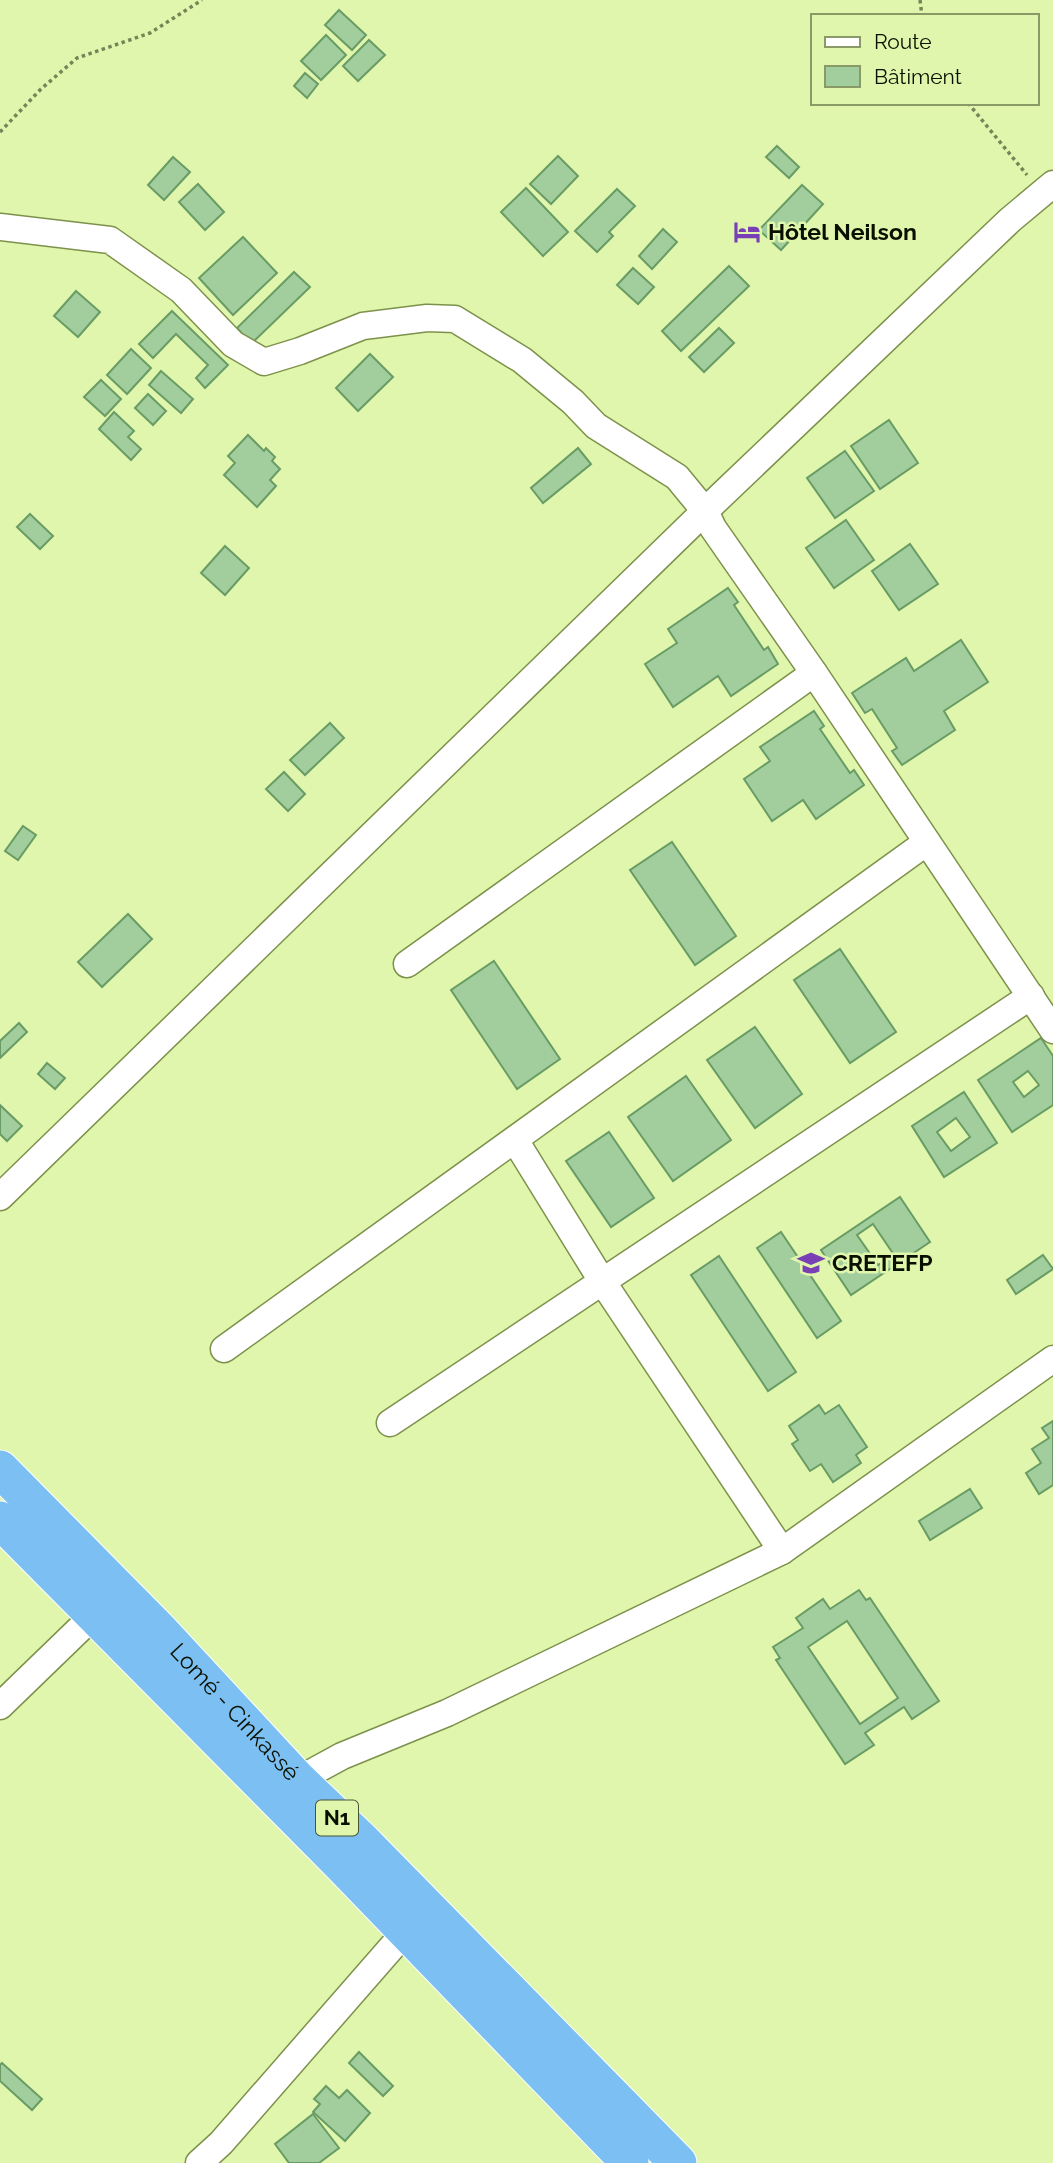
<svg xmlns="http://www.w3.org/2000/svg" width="1053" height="2163" viewBox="0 0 1053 2163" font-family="Raleway,sans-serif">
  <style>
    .building { fill: #a2ce9e; stroke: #699c64; stroke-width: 2; fill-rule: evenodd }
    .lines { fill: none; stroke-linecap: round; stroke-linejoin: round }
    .minor-casing { stroke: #7d914b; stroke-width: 29 }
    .highway-casing { stroke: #fff; stroke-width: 39 }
    .path { stroke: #768557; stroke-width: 3.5; stroke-dasharray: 3.5 3.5; stroke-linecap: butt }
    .minor { stroke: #fff; stroke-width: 26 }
    .highway { stroke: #7cc0f3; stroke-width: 37 }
    .labels { text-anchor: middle; stroke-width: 5; stroke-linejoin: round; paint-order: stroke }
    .shield { fill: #dff6ac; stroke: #4a5534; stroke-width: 2 }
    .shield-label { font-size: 21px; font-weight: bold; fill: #0a1000 }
    .poi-label { font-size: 23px; font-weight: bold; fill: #0a1000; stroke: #dff6ac; text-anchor: start }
    .street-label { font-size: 23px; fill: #0a1000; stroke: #dff6ac }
  </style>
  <rect width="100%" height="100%" fill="#dff6ac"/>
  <g class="building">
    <path d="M339 10 366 35 352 50 325 25Z"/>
    <path d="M326 35 346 55 321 80 301 61Z"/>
    <path d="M369 40 385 55 358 81 343 66Z"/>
    <path d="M305 73 318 84 307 98 294 86Z"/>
    <path d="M777 146 799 167 789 178 766 157Z"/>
    <path d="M558 156 578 176 551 204 530 184Z"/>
    <path d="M173 157 190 172 164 200 148 185Z"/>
    <path d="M198 184 224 212 205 230 179 202Z"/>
    <path d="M802 185 823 204 781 250 759 230Z"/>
    <path d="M526 188 568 232 543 256 501 212Z"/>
    <path d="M617 189 635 206 609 232 613 236 597 252 575 231Z"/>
    <path d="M663 229 677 242 652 269 639 256Z"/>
    <path d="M243 237 277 273 233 315 199 278Z"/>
    <path d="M729 266 749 286 681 351 662 331Z"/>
    <path d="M633 268 654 287 638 304 617 285Z"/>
    <path d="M294 272 310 287 251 344 237 328Z"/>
    <path d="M76 291 100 312 78 337 54 316Z"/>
    <path d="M172 311 228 365 205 388 196 378 208 365 176 334 153 358 139 344Z"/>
    <path d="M719 328 734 343 704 372 689 357Z"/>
    <path d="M131 349 151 368 127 394 107 375Z"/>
    <path d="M370 354 393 377 358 411 336 388Z"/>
    <path d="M161 371 193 399 181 413 149 385Z"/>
    <path d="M101 380 121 399 105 416 84 397Z"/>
    <path d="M148 394 166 411 153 425 135 408Z"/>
    <path d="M114 412 134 431 128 437 141 449 131 460 99 429Z"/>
    <path d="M889 420 918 463 880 489 851 446Z"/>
    <path d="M248 435 264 451 266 448 275 457 272 461 280 469 270 480 276 486 257 507 224 475 235 463 228 456Z"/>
    <path d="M578 448 591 464 543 503 531 488Z"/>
    <path d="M845 451 874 491 835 518 807 478Z"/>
    <path d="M30 514 53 536 40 549 17 527Z"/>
    <path d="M846 520 874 560 834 588 806 548Z"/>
    <path d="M910 544 938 584 899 610 872 571Z"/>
    <path d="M225 546 249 568 225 595 201 573Z"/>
    <path d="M728 588 738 602 734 605 764 650 768 647 778 664 731 696 718 676 673 707 645 664 677 643 668 629Z"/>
    <path d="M961 640 988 682 944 711 955 730 902 765 892 751 897 748 872 709 865 713 852 693 906 658 914 671Z"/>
    <path d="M814 711 824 726 820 729 850 773 854 770 864 785 816 819 803 800 772 821 744 779 770 761 760 747Z"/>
    <path d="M330 723 344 738 305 775 290 760Z"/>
    <path d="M284 772 305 794 288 811 266 789Z"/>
    <path d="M23 826 36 835 18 860 5 851Z"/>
    <path d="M672 842 736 936 695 965 630 870Z"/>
    <path d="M128 914 152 939 102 987 78 962Z"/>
    <path d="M840 949 896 1032 850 1063 794 980Z"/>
    <path d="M494 961 560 1059 517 1089 451 990Z"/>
    <path d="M19 1023 27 1032 0 1058V1041Z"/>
    <path d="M755 1027 802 1094 755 1128 707 1060Z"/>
    <path d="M1041 1038 1053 1056V1105L1012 1132 978 1080ZM1028 1071 1039 1085 1024 1097 1013 1082Z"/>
    <path d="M47 1063 65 1078 55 1089 38 1074Z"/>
    <path d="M686 1076 731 1140 673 1181 628 1117Z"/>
    <path d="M964 1092 997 1143 944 1177 912 1126ZM956 1118 970 1137 951 1151 937 1132Z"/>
    <path d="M0 1105 22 1126 7 1141 0 1134Z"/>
    <path d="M609 1132 654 1198 611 1227 566 1161Z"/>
    <path d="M900 1197 930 1242 851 1295 821 1250ZM873 1224 894 1255 878 1265 857 1235Z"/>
    <path d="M781 1232 841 1321 817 1338 757 1248Z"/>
    <path d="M1043 1255 1053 1269 1016 1294 1007 1280Z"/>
    <path d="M719 1256 796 1372 768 1391 691 1275Z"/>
    <path d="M819 1405 825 1414 839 1405 867 1447 856 1455 861 1463 833 1482 821 1464 810 1471 792 1444 798 1440 789 1426Z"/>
    <path d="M1053 1421V1485L1039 1494 1026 1473 1041 1463 1032 1449 1049 1438 1042 1428Z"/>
    <path d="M970 1489 982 1508 930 1540 919 1521Z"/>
    <path d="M859 1590 866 1600 870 1598 939 1701 912 1719 904 1707 865 1733 874 1745 845 1764 776 1660 780 1658 773 1647 803 1628 796 1618 823 1599 830 1609ZM847 1621 898 1698 860 1724 808 1647Z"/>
    <path d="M359 2052 393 2086 383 2096 349 2063Z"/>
    <path d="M2 2063 42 2099 32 2110 0 2081V2065Z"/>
    <path d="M326 2086 339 2098 347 2090 370 2113 345 2141 313 2112 320 2104 314 2099Z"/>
    <path d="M313 2114 339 2148 319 2163H289L275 2144Z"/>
  </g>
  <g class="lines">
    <g class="minor-casing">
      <g id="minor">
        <path d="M0 227 110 240 181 290 233 344 264 362 300 351 363 326 427 318 455 319 522 360 573 402 596 426 677 477 705 511 713 528 814 673 1053 1030"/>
        <path d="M407 964 814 673"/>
        <path d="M515 1140 602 1281 782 1551"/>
        <path d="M0 1197 705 511 1010 220 1053 184"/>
        <path d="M224 1349 927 842"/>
        <path d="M390 1423 1031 996"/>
        <path d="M0 1706 93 1616"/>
        <path d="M298 1780 342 1756 447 1713 782 1551 1053 1359"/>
        <path d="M199 2163 221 2143 406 1931"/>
      </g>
    </g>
    <g class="highway-casing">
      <g id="highway">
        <path id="s1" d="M0 1469 161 1632 298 1780 362 1841 678 2163"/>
        <path d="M0 1520 342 1865 630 2163"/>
      </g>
    </g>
    <g class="path">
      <path d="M920 0 922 16"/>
      <path d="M968 103 1027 175"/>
      <path d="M0 132 41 89 77 58 150 33 202 0"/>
    </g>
    <use href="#minor" class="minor"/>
    <use href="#highway" class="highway"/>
  </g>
  <defs>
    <g id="hotel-bare" transform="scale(2.1)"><path d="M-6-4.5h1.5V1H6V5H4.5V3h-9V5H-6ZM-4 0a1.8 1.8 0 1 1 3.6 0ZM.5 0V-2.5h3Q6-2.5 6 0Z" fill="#7940b6" stroke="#dff6ac" stroke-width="2.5" paint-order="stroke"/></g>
    <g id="school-bare" transform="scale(2.1)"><path d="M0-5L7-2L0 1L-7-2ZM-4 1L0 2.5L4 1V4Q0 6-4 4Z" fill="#7940b6" stroke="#dff6ac" stroke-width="2.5" paint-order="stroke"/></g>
  </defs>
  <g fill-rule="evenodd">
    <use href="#hotel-bare" x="747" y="232"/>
    <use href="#school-bare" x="811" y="1263"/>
  </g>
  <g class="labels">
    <rect class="shield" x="316" y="1800.5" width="42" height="35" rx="5"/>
    <g class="shield-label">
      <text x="337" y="1825">N1</text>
    </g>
    <g class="poi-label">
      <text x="768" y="240">Hôtel Neilson</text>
      <text x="832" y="1271">CRETEFP</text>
    </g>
    <g class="street-label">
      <text dy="8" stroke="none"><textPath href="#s1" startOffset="338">Lomé - Cinkassé</textPath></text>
    </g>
  </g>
  <rect x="811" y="14" width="228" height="91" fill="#dff6ac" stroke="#8a9a67" stroke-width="2"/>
  <rect x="825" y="37" width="35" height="10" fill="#ffffff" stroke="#8a9a67" stroke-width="2"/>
  <text x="874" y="49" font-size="21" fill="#0a1000">Route</text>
  <rect x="825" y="66" width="35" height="21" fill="#a2ce9e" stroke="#8a9a67" stroke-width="2"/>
  <text x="874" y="84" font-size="21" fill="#0a1000">Bâtiment</text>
</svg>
